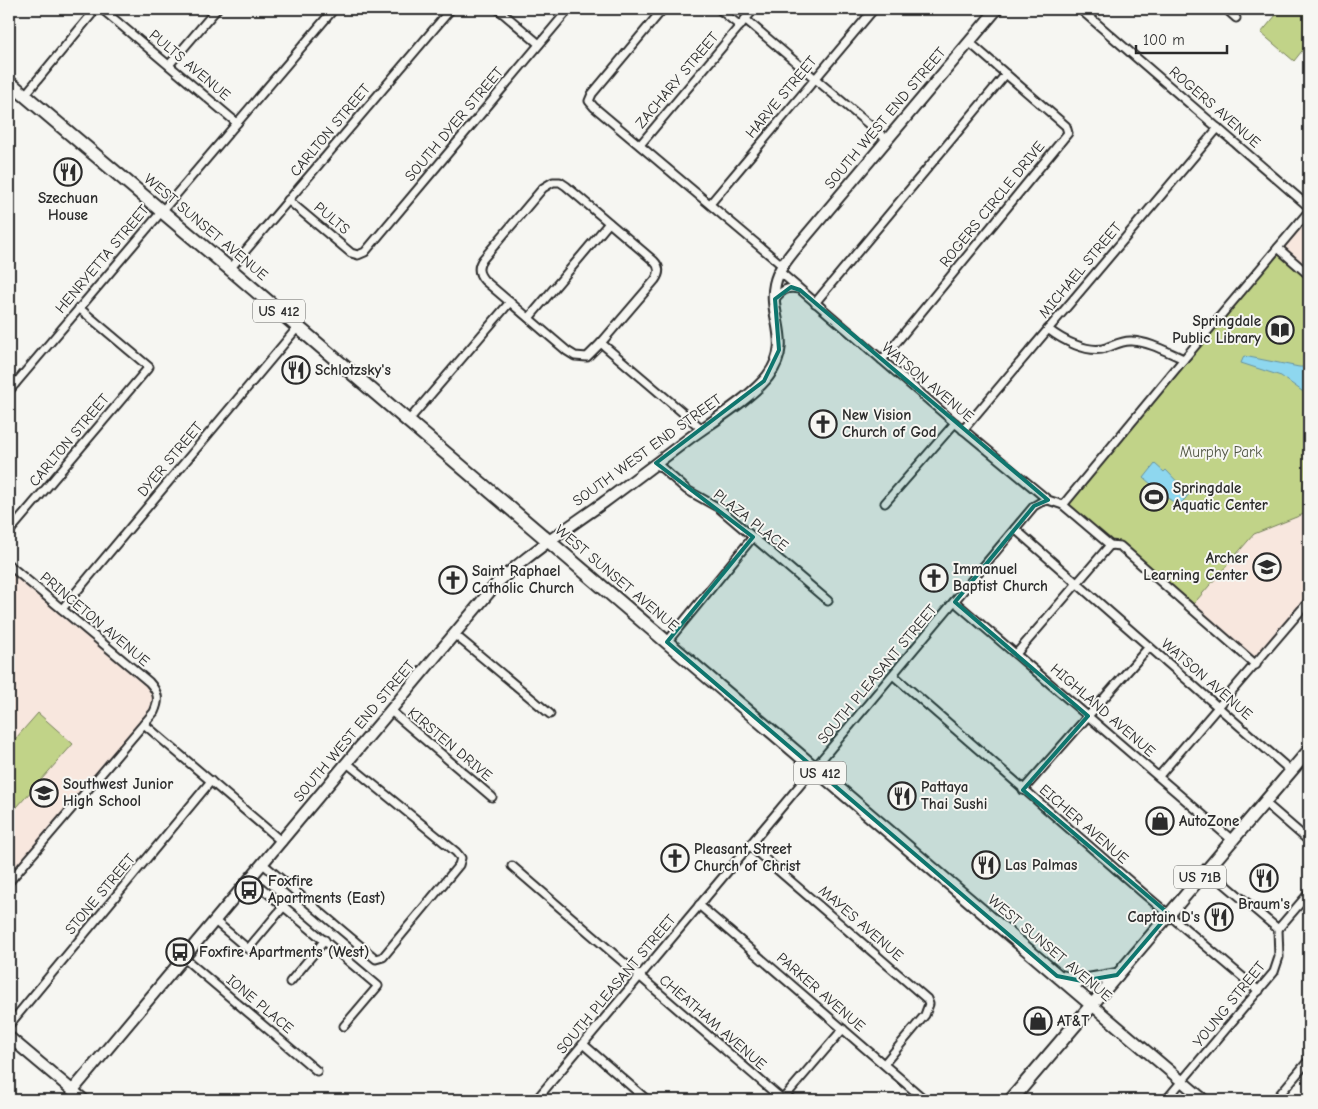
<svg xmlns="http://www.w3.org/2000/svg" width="1318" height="1109" viewBox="0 0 1318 1109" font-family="'Comic Neue',sans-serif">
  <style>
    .built { fill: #f8e7de }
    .green { fill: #c1d388; stroke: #767f5a }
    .water { fill: #8ed7ef; stroke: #6692a1 }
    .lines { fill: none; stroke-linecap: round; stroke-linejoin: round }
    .street-casing { stroke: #2b2b2b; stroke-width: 11 }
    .secondary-casing { stroke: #2b2b2b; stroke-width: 14 }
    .primary-casing { stroke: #2b2b2b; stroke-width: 15 }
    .highway-casing { stroke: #2b2b2b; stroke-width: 16 }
    .street { stroke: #f6f6f2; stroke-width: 7 }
    .secondary { stroke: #f6f6f2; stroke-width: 10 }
    .primary { stroke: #f6f6f2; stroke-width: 11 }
    .highway { stroke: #f6f6f2; stroke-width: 12 }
    .marked { fill: #0f766e; fill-opacity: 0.2; stroke: #0f766e; stroke-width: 4; stroke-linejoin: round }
    .labels { text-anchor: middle; stroke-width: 4; stroke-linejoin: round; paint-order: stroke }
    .shield { fill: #f6f6f2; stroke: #686867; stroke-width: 1 }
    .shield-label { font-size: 14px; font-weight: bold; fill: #2b2b2b }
    .street-label { font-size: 15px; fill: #2b2b2b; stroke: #f6f6f2 }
    .poi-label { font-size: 15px; font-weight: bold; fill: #2b2b2b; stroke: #f6f6f2; text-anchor: start }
    .park-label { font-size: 15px; fill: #505542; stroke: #f6f6f2 }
  </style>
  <rect width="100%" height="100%" fill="#f6f6f2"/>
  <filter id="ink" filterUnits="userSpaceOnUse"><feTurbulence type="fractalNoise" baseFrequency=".02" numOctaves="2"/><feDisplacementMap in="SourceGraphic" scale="10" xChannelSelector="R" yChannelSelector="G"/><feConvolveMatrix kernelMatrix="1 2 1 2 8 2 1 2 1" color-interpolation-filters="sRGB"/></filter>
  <g filter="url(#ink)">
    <g class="built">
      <path d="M1309 211V275L1278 248Z"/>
      <path d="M1309 513V601L1256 665 1190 608 1254 534 1304 514Z"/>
      <path d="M9 569 147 683 152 690 154 703 151 710 9 876Z"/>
    </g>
    <g class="green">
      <path d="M1281 9H1300L1309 16V42L1294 61 1261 33Z"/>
      <path d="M1278 248 1309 275V513L1304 514 1254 534 1190 608 1120 546 1110 545 1063 505Z"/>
      <path d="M38 713 73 744 9 816V746Z"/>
    </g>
    <g class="water">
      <path d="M1244 356 1299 367H1309V396L1281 376 1241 363Z"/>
      <path d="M1155 464 1164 472 1166 470 1189 494 1179 506 1152 487V485L1144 478Z"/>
    </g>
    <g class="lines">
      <g class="street-casing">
        <g id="street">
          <path d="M102 9 237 123"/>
          <path d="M498 9 539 44"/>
          <path d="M663 9 592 94 589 101 594 107 783 266"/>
          <path d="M719 9 740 26"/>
          <path d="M1080 9 1309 207"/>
          <path d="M1226 9 1236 18"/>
          <path d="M745 19 886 139"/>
          <path d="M169 65 217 9"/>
          <path d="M25 95 96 9"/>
          <path d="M640 145 754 9"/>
          <path d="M553 182H560L566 186 654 261C660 267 660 273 655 280L601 343 587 357 575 356 567 351 484 280C478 273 477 267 483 259L543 188Z"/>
          <path d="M288 200 351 253 358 255 365 252 569 9"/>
          <path d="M710 204 874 9"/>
          <path d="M1278 248 1309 275"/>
          <path d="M230 269 451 9"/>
          <path d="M780 272 955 423 1048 500 1063 505 1110 545 1120 546 1256 665"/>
          <path d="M775 299C781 291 787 286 798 289"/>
          <path d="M815 303 1006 74"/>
          <path d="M529 318 609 223"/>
          <path d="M1048 329C1062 340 1088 354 1106 348 1115 345 1122 340 1132 341 1150 342 1167 352 1184 359"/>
          <path d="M601 343 702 429"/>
          <path d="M882 360 1068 133 1066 126 969 42"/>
          <path d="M9 379 15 384"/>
          <path d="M9 391 334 9"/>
          <path d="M408 421 510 302"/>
          <path d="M963 430 1218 128"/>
          <path d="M656 463 687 490 719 508 828 601"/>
          <path d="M885 503 955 423"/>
          <path d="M1063 505 1184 359 1309 211"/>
          <path d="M1015 529 1291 771"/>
          <path d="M9 532 149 367 79 308"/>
          <path d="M9 565 149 682C158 692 160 699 154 712L9 882"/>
          <path d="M955 602 1232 840"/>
          <path d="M62 609 298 327"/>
          <path d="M454 634 550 714"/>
          <path d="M667 642 753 537"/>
          <path d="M1016 654 1110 545"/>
          <path d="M893 675 1142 892 1259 991"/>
          <path d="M391 711 492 797"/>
          <path d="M144 724 282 842"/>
          <path d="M1159 776 1309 601"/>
          <path d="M1023 790 1149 647"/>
          <path d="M1264 802 1309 841"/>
          <path d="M750 846 927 999 929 1004 925 1015 884 1064"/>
          <path d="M263 864 370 954 376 959 383 957 459 865 461 858 456 852 347 763"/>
          <path d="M512 866 783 1100"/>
          <path d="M1207 869 1278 929"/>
          <path d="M251 879 378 986 344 1026"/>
          <path d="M699 905 925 1100"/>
          <path d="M215 921 248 949 284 906"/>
          <path d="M184 958 317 1071"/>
          <path d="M290 982 325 940"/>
          <path d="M9 1025 211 781"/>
          <path d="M583 1044 647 1100"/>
          <path d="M536 1100 1034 506 1041 502 1048 500"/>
          <path d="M782 1100 843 1029"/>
          <path d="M1166 1100 1274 972 1279 957 1278 929 1309 893"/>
          <path d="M1275 1100 1309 1060"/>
        </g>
      </g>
      <g class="secondary-casing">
        <g id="secondary">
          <path d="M1092 1005 1204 1100"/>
          <path d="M9 1037 84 1100"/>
          <path d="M73 1090 497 583C530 553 567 528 603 503 633 481 662 459 691 437 713 421 753 396 768 376 794 342 768 317 775 284 778 270 787 259 796 248L997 9"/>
        </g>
      </g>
      <g class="primary-casing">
        <path id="primary" d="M1092 1005 1309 750"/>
      </g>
      <g class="highway-casing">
        <g id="highway">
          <path d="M9 82 230 269 1092 1005 1011 1100"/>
          <path d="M1060 977 1082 981 1117 975"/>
        </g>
      </g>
      <use href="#street" class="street"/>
      <use href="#secondary" class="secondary"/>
      <use href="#primary" class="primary"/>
      <use href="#highway" class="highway"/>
    </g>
  </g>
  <path class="marked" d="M791 287 800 290 1048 500 1034 506 955 602 1088 716 1023 790 1169 914 1117 975 1082 981 1057 976 667 642 753 537 656 463 764 381 779 350 775 299Z"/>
  <defs>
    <g id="restaurant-ring" transform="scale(1.4375)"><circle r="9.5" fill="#f6f6f2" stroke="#2b2b2b" stroke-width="1.5"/><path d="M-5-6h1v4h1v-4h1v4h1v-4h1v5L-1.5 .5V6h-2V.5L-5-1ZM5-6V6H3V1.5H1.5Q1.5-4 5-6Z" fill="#2b2b2b"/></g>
    <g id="library-ring" transform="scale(1.4375)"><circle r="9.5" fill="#f6f6f2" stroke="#2b2b2b" stroke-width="1.5"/><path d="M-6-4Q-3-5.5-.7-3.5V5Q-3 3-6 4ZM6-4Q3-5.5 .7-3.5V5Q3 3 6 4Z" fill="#2b2b2b"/></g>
    <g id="church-ring" transform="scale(1.4375)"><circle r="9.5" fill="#f6f6f2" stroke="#2b2b2b" stroke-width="1.5"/><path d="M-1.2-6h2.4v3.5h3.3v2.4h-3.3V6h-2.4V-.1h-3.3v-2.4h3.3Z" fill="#2b2b2b"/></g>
    <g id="stadium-ring" transform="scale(1.4375)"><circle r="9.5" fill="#f6f6f2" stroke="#2b2b2b" stroke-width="1.5"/><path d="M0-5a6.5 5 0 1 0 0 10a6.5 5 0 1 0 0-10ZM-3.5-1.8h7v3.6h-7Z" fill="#2b2b2b"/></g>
    <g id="school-ring" transform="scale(1.4375)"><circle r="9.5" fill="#f6f6f2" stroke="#2b2b2b" stroke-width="1.5"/><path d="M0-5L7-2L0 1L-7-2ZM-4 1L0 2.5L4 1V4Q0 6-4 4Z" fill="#2b2b2b"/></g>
    <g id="shop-ring" transform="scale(1.4375)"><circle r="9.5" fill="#f6f6f2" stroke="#2b2b2b" stroke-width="1.5"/><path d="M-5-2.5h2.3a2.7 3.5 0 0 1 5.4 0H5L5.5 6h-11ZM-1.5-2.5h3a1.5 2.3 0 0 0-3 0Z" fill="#2b2b2b"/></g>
    <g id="bus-ring" transform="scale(1.4375)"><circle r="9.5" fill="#f6f6f2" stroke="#2b2b2b" stroke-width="1.5"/><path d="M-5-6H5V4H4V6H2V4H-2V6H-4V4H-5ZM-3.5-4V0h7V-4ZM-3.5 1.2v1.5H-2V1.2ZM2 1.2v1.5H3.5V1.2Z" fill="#2b2b2b"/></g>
  </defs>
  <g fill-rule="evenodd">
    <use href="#restaurant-ring" x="68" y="172"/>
    <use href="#library-ring" x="1280" y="330"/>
    <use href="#restaurant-ring" x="296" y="370"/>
    <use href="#church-ring" x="823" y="424"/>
    <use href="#stadium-ring" x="1154" y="497"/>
    <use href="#school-ring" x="1267" y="567"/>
    <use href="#church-ring" x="934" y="578"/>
    <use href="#church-ring" x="453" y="580"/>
    <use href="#school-ring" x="44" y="793"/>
    <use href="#restaurant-ring" x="902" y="796"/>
    <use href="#shop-ring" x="1160" y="821"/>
    <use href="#church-ring" x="675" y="858"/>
    <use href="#restaurant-ring" x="986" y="865"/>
    <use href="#restaurant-ring" x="1264" y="878"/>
    <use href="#bus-ring" x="249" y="890"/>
    <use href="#restaurant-ring" x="1219" y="917"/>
    <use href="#bus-ring" x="180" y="952"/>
    <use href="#shop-ring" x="1038" y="1021"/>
  </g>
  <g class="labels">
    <g class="shield">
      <rect x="253" y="299.5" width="52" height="23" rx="4"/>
      <rect x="794" y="761.5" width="52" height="23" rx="4"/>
      <rect x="1174" y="865.5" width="52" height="23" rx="4"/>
    </g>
    <g class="shield-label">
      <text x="279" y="316">US 412</text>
      <text x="820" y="778">US 412</text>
      <text x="1200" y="882">US 71B</text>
    </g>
    <g class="street-label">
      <text transform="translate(190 65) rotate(40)" y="5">PULTS AVENUE</text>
      <text transform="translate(677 80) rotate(-50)" y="5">ZACHARY STREET</text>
      <text transform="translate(781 97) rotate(-50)" y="5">HARVE STREET</text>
      <text transform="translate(1215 107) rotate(41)" y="5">ROGERS AVENUE</text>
      <text transform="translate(885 118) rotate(-50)" y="5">SOUTH WEST END STREET</text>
      <text transform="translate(454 124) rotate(-50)" y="5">SOUTH DYER STREET</text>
      <text transform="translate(330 130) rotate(-50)" y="5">CARLTON STREET</text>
      <text transform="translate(992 204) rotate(-51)" y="5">ROGERS CIRCLE DRIVE</text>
      <text transform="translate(332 218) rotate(40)" y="5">PULTS</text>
      <text transform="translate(206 227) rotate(40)" y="5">WEST SUNSET AVENUE</text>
      <text transform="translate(102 259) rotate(-50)" y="5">HENRYETTA STREET</text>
      <text transform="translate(1080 270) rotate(-50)" y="5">MICHAEL STREET</text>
      <text transform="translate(928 382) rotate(40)" y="5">WATSON AVENUE</text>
      <text transform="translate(69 440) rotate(-50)" y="5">CARLTON STREET</text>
      <text transform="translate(647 450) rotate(-36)" y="5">SOUTH WEST END STREET</text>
      <text transform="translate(170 459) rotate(-50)" y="5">DYER STREET</text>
      <text transform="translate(751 520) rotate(38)" y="5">PLAZA PLACE</text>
      <text transform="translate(617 578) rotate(40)" y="5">WEST SUNSET AVENUE</text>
      <text transform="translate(95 619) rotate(40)" y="5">PRINCETON AVENUE</text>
      <text transform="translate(877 674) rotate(-50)" y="5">SOUTH PLEASANT STREET</text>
      <text transform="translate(1207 679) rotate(41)" y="5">WATSON AVENUE</text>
      <text transform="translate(1103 710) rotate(41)" y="5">HIGHLAND AVENUE</text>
      <text transform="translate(354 731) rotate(-50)" y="5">SOUTH WEST END STREET</text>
      <text transform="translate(450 744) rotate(40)" y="5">KIRSTEN DRIVE</text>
      <text transform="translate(1084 824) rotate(41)" y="5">EICHER AVENUE</text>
      <text transform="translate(100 894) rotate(-50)" y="5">STONE STREET</text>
      <text transform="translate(861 923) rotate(41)" y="5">MAYES AVENUE</text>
      <text transform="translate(1050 948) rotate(40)" y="5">WEST SUNSET AVENUE</text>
      <text transform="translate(616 984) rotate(-50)" y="5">SOUTH PLEASANT STREET</text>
      <text transform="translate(821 992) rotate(41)" y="5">PARKER AVENUE</text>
      <text transform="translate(260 1004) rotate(40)" y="5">IONE PLACE</text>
      <text transform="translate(1229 1004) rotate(-51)" y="5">YOUNG STREET</text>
      <text transform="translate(713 1022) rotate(41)" y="5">CHEATHAM AVENUE</text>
    </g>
    <g class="poi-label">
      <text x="68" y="203" text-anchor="middle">Szechuan<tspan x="68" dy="17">House</tspan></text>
      <text x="1261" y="326" text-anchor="end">Springdale<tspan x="1261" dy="17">Public Library</tspan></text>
      <text x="315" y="375">Schlotzsky's</text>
      <text x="842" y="420">New Vision<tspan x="842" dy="17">Church of God</tspan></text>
      <text x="1173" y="493">Springdale<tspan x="1173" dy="17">Aquatic Center</tspan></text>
      <text x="1248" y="563" text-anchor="end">Archer<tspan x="1248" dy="17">Learning Center</tspan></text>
      <text x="953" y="574">Immanuel<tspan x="953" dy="17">Baptist Church</tspan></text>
      <text x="472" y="576">Saint Raphael<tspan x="472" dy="17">Catholic Church</tspan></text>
      <text x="63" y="789">Southwest Junior<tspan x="63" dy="17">High School</tspan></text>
      <text x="921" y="792">Pattaya<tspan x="921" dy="17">Thai Sushi</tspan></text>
      <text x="1179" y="826">AutoZone</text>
      <text x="694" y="854">Pleasant Street<tspan x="694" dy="17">Church of Christ</tspan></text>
      <text x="1005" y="870">Las Palmas</text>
      <text x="268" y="886">Foxfire<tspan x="268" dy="17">Apartments (East)</tspan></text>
      <text x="1264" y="909" text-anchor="middle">Braum's</text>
      <text x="1200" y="922" text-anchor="end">Captain D's</text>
      <text x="199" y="957">Foxfire Apartments (West)</text>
      <text x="1057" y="1026">AT&amp;T</text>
    </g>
    <g class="park-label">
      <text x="1221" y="457">Murphy Park</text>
    </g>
  </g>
  <rect width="1318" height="1109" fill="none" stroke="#f6f6f2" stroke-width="30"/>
  <rect x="15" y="15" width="1288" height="1079" fill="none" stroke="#2b2b2b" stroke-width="2" filter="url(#ink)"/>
  <path d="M1136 45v8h91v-8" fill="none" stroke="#2b2b2b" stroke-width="2.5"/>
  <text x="1143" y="45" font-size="15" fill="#2b2b2b" stroke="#f6f6f2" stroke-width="4" paint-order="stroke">100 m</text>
</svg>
